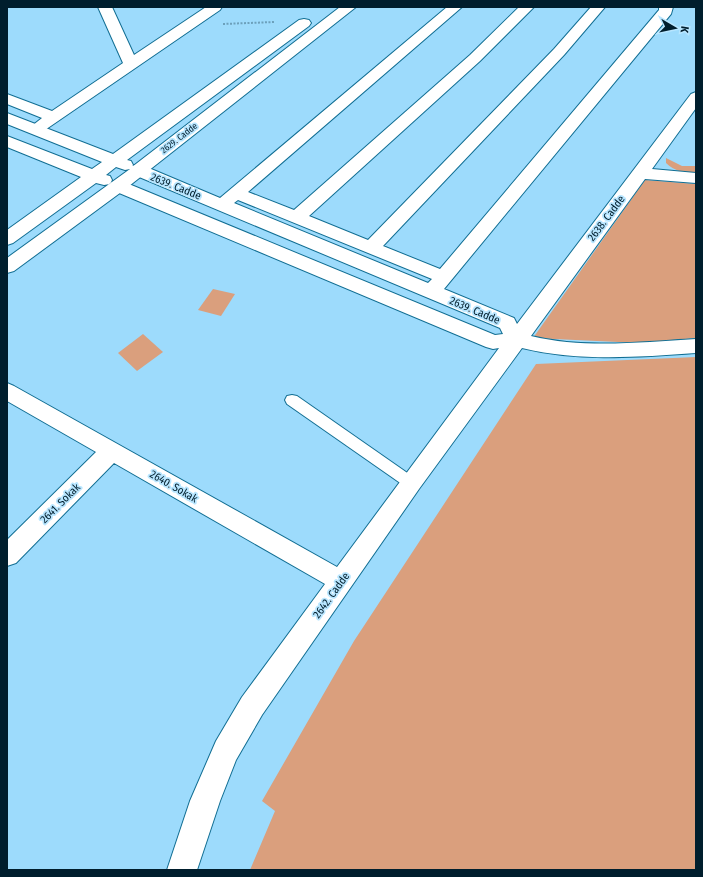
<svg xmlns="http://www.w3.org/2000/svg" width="703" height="877" viewBox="0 0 703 877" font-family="'Fira Sans Condensed',sans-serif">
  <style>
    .green { fill: #da9f7d }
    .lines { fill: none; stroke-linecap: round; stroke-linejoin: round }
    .lane-casing { stroke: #116e93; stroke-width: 2 }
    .street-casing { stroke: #116e93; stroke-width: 2 }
    .secondary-casing { stroke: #116e93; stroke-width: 2 }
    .path { stroke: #6ca0bb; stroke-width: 2; stroke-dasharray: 2 1.5; stroke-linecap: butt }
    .lane { fill: #fff; fill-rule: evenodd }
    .street { fill: #fff; fill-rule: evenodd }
    .secondary { fill: #fff; fill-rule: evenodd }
    .labels { text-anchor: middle; stroke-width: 3.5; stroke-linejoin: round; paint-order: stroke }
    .far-street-label { font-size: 9px; fill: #001e2d; stroke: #b8e6ff }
    .street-label { font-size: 11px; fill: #001e2d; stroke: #b8e6ff }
  </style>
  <rect width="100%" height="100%" fill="#9ddbfc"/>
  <g class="green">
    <path d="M666 158 682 166H696V174C685 173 674 171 666 163Z"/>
    <path d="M645 180 696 184V338L639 343 533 338Z"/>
    <path d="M213 289 235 294 221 316 198 310Z"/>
    <path d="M143 334 163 352 137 371 118 353Z"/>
    <path d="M696 357V870H250L275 811 262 801 354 641 536 364Z"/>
  </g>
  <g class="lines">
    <g class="lane-casing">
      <path id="lane" d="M292 395 297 396 416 479 418 483 416 487 411 489 406 487 287 404 285 400 287 396Z"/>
    </g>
    <g class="street-casing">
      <g id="street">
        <path d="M98 7H112L134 55 206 7H222L220 10 42 132 36 134 30 132 28 129 42 118 7 104V94L52 111 123 63Z"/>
        <path d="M447 7H462L248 192 294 210 470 55 519 7H534L480 61 309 216 368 240 554 49 591 7H605L564 55 383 246 440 269 659 10V7H673L671 14 444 289 514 318 517 324 691 94 696 92V108L652 169 696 173V183L645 179 531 336C584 349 642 342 696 339V353C637 357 580 362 522 348L419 489 262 715 236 760 220 801 197 870H167L190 801 216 741 242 697 325 584 114 463 16 563 7 566V540L96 452 7 401V383L14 386 337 567 499 348 493 349 486 347 112 190 109 186 112 182 118 181 124 182 495 335 503 334 500 328 132 174 130 170 132 166 138 165 144 166 220 198ZM238 200 432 279 428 283 234 203Z"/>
      </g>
    </g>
    <g class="secondary-casing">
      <path id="secondary" d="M340 7H356L124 190 14 271 7 273V258L130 169 125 170 116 167 106 175 110 176 112 180 110 184 104 185 96 183 13 243 7 245V230L81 177 7 147V136L92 169 102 162 7 124V113L113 154 299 20 304 19 309 20 311 23 309 26 127 160 131 161 133 165 132 167Z"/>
    </g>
    <path class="path" d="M223 24 274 22"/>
    <use href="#lane" class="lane"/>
    <use href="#street" class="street"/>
    <use href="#secondary" class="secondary"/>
  </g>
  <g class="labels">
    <g class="far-street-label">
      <text transform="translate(179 138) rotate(-38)" y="3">2629. Cadde</text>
    </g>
    <g class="street-label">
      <text transform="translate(176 186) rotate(22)" y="4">2639. Cadde</text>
      <text transform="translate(606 218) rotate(-53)" y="4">2638. Cadde</text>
      <text transform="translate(475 310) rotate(23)" y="4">2639. Cadde</text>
      <text transform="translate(174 486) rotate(30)" y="4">2640. Sokak</text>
      <text transform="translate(60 503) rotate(-45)" y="4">2641. Sokak</text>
      <text transform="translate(331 595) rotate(-54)" y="4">2642. Cadde</text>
    </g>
  </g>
  <rect width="703" height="877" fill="none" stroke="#001e2d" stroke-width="16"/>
  <g transform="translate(675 28) rotate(99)" stroke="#b8e6ff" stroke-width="3" paint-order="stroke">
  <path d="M0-3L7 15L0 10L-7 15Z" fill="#001e2d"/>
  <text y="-6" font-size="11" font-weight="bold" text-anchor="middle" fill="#001e2d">K</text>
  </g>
</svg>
